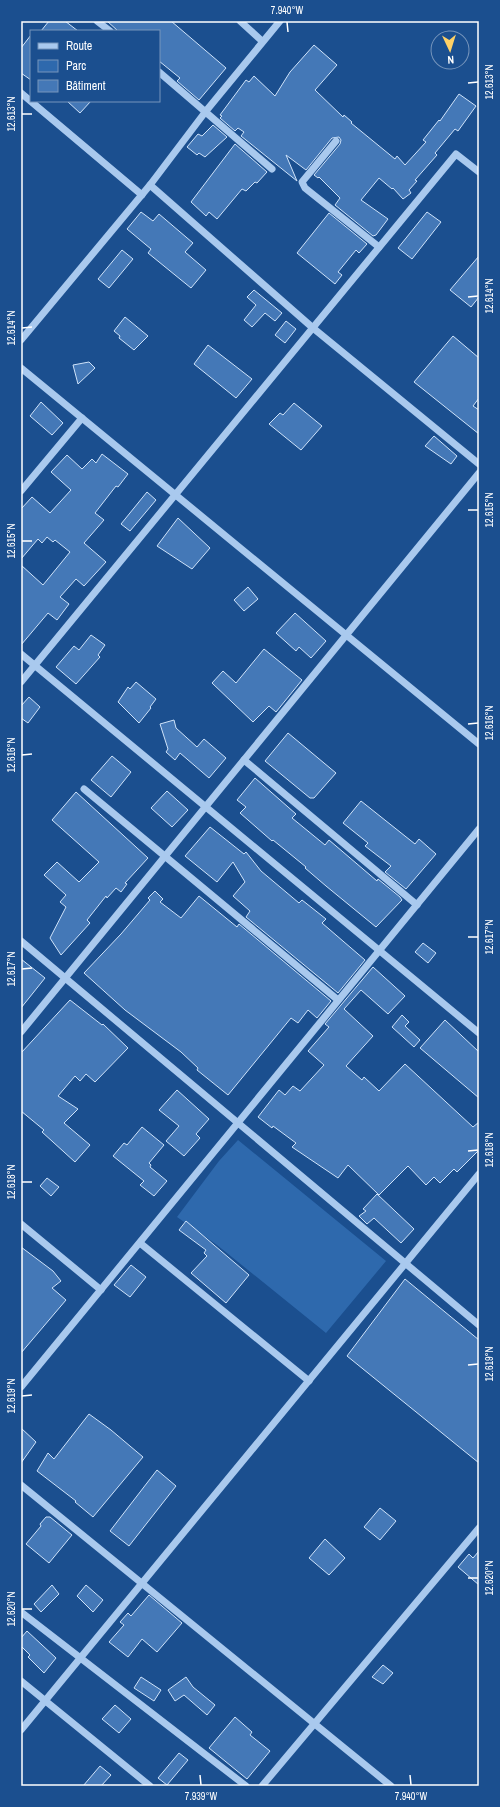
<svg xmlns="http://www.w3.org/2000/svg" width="500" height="1807" viewBox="0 0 500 1807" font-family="'Archivo Narrow',sans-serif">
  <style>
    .green { fill: #2e69ad }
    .building { fill: #4478b7; stroke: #cfe3fa }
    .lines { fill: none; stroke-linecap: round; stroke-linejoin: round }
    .minor { stroke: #a9c9ee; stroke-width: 7 }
    .ticks { fill: none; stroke: #fff; stroke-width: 1.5 }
    .neatline { fill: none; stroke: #fff; stroke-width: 1.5 }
    .ticks-label { font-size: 10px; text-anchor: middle; fill: #fff }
  </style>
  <rect width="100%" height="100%" fill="#1b4f8f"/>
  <path class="green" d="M238 1140 386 1261 326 1333 217 1245 177 1217 219 1161Z"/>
  <g class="building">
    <path d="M49 21H65L78 31H41Z"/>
    <path d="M107 21H171L226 68 199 100 177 81 180 78 159 61V31H118Z"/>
    <path d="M31 35V80L21 73V48Z"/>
    <path d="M314 45 337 65 315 90 343 117 344 115 352 122 351 123 395 159 397 156 405 165 426 142 423 140 439 120 440 121 459 94 476 106 458 131 455 129 435 153 437 155 415 180 417 181 409 190 411 193 403 199 393 188 392 189 379 178 361 200 388 219 376 235 373 236 335 205 340 198 319 177 318 178 314 175 340 144 341 140 339 137 332 138 306 170 286 155 297 181 241 136 244 132 238 128 235 131 220 118 222 116 220 115 246 80 249 82 254 76 275 96 290 72Z"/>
    <path d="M67 101H91L80 113Z"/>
    <path d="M213 125 227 137 205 157 199 153 197 155 187 147 198 134 202 136Z"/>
    <path d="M235 144 267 172 257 183 255 182 246 191 242 189 217 219 209 212 206 216 191 202Z"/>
    <path d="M141 212 153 221 159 214 193 243 185 252 206 270 191 288 148 253 151 249 127 229Z"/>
    <path d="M427 212 441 222 412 259 398 248Z"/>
    <path d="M329 213 367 244 359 253 356 250 338 272 342 275 335 284 297 253Z"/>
    <path d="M122 250 133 259 109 288 98 279Z"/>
    <path d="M479 256V297L471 307 450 290Z"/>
    <path d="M254 290 282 313 275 321 265 313 252 327 244 320 256 305 247 297Z"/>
    <path d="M125 317 148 336 134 350 119 338 120 336 114 331Z"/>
    <path d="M286 321 296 329 285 343 275 335Z"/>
    <path d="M453 336 479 358V398L473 406 479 410V434L414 382Z"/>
    <path d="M208 345 252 379 236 398 194 364Z"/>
    <path d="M89 362 95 368 78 384 73 365Z"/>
    <path d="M41 402 63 423 52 435 30 416Z"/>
    <path d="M294 403 322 426 301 450 269 424 280 413 283 415Z"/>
    <path d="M434 436 457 456 451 464 425 446Z"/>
    <path d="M102 454 128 474 118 487 116 486 95 513 104 520 84 543 106 562 84 586 76 579 60 597 69 604 57 620 48 613 21 645V565L43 585 70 552 55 540 53 542 47 537 42 543 38 539 21 559V509L32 497 50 513 71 490 51 472 67 455 82 469 92 459 96 463Z"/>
    <path d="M147 492 156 500 130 531 121 524Z"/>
    <path d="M178 518 210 548 192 569 157 546Z"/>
    <path d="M248 587 258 599 244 611 234 600Z"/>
    <path d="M295 613 326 641 311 658 299 647 296 651 276 633Z"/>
    <path d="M91 635 105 645 98 655 100 657 76 684 56 667 74 646 79 650Z"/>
    <path d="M264 649 302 680 276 712 269 706 253 722 212 683 223 671 236 683Z"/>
    <path d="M136 682 156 699 150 707 151 708 139 723 118 702 128 687 130 689Z"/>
    <path d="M29 697 40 707 28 723 21 718V706Z"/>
    <path d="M174 720 176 728 197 747 204 739 226 758 209 778 180 753 175 760 166 752 168 749 160 724Z"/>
    <path d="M288 733 336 773 314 798H310L265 761Z"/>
    <path d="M112 756 131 772 111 797 91 780Z"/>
    <path d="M255 778 296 814 292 818 325 845 329 840 377 881 378 879 400 897 402 900 376 927 326 886 305 868 306 867 273 840 272 841 240 813 246 807 237 800Z"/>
    <path d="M167 791 188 810 172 827 151 808Z"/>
    <path d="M76 792 148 858 125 883 127 884 121 892 116 888 107 898 106 896 87 920 90 923 61 955 50 938 66 907 60 902 66 895 44 875 57 862 79 882 99 862 52 820Z"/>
    <path d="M361 801 415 844 419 839 436 854 406 889 385 872 391 866 365 846 368 843 343 823Z"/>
    <path d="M210 827 244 854 246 852 261 871 299 903 302 900 326 919 322 923 365 960 338 993 246 917 250 911 233 896 245 882 233 862 217 882 185 856Z"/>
    <path d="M155 891 163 899 160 902 181 918 199 896 237 927 239 924 331 1001 317 1018 308 1010 298 1023 291 1018 228 1095 197 1070 198 1068 181 1052 125 1010 84 973 121 934 150 900 148 898Z"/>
    <path d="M423 943 436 953 428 963 415 952Z"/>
    <path d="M21 959 45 978 21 1008Z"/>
    <path d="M373 967 405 996 388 1014 361 990 344 1009 373 1036 346 1066 362 1080 364 1077 379 1091 405 1064 473 1127 479 1122V1150L457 1172 454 1169 440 1183 434 1177 426 1185 408 1166 379 1195 348 1165 338 1178 292 1147 296 1143 273 1126 272 1128 258 1117 279 1090 285 1095 293 1086 300 1091 324 1065 308 1051 329 1027 325 1024Z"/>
    <path d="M70 1000 102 1025 103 1024 128 1048 95 1082 86 1074 80 1081 75 1076 58 1096 78 1109 64 1123 90 1145 75 1162 42 1132 44 1130 21 1111V1053Z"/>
    <path d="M402 1015 409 1022 405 1026 420 1040 414 1047 392 1027Z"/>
    <path d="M445 1020 479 1052V1098L420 1048Z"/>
    <path d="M177 1090 209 1119 196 1134 200 1138 184 1156 166 1141 179 1126 159 1110Z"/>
    <path d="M142 1127 164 1145 149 1163 151 1165 150 1167 167 1181 154 1196 140 1185 144 1181 113 1156 124 1143 127 1145Z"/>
    <path d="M47 1178 59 1187 51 1196 40 1186Z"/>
    <path d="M377 1194 414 1229 401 1243 374 1218 367 1224 359 1216 366 1211 363 1209Z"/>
    <path d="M186 1221 249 1275 226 1303 191 1273 207 1256 204 1253 206 1250 179 1230Z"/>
    <path d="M21 1247 53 1271 61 1281 52 1288 66 1300 21 1353Z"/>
    <path d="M131 1265 146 1277 130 1297 114 1285Z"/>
    <path d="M405 1279 479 1340V1463L347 1356Z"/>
    <path d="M89 1414 111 1430 143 1457 93 1517 75 1502 76 1501 37 1471 48 1453 54 1459Z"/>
    <path d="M21 1428 36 1442 21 1463Z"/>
    <path d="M157 1470 176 1486 129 1546 110 1531Z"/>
    <path d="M380 1508 396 1521 380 1540 364 1527Z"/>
    <path d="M46 1517H50L72 1535 49 1563 26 1544 41 1526 40 1524Z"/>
    <path d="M325 1539 345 1558 329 1575 309 1558Z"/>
    <path d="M479 1551V1585L458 1567 469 1554 473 1558Z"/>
    <path d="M52 1585 59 1594 41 1612 34 1604Z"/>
    <path d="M86 1585 103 1600 93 1612 77 1596Z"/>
    <path d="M149 1595 182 1623 157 1652 142 1639 128 1657 109 1642 124 1625 120 1622 128 1613 131 1616Z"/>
    <path d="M27 1631 56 1658 44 1673 28 1657 30 1655 21 1646V1638Z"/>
    <path d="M383 1665 393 1673 383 1684 372 1677Z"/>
    <path d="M141 1677 161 1690 154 1701 134 1688Z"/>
    <path d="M186 1677 193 1687 215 1705 207 1715 184 1695 175 1701 168 1690Z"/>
    <path d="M115 1705 131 1719 119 1733 102 1719Z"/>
    <path d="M235 1717 252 1732 250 1735 270 1751 247 1779 209 1748Z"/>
    <path d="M179 1753 188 1760 167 1785 158 1778Z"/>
    <path d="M100 1766 111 1775 101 1786H83Z"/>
  </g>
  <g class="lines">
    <g class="minor">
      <path d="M97 21 110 31"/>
      <path d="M240 21 262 41"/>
      <path d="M159 72 272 169"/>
      <path d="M21 93 142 195"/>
      <path d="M336 141 302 182 305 188 379 247"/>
      <path d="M150 185 313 328 479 464"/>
      <path d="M21 340 150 185 206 111 280 21"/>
      <path d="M21 368 479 744"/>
      <path d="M21 491 82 418"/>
      <path d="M21 654 479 1033"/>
      <path d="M21 682 456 154 479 172"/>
      <path d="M244 760 417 905"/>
      <path d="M84 789 338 1000"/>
      <path d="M21 941 479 1325"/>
      <path d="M21 1032 479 473"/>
      <path d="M21 1224 101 1290"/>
      <path d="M140 1243 309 1381"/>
      <path d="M21 1387 479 829"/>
      <path d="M21 1485 391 1786"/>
      <path d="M21 1612 246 1786"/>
      <path d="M21 1681 150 1786"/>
      <path d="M21 1730 479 1174"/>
      <path d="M262 1786 479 1528"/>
    </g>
  </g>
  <path class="ticks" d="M287 22 288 32M468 83 478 82M22 114H32M468 297 478 296M22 328 32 327M468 510H478M22 541H32M468 724 478 723M22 755 32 754M468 937H478M22 969 32 968M468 1151 478 1150M22 1182H32M468 1365 478 1364M22 1396 32 1395M468 1578H478M22 1609H32M200 1775 201 1785M410 1775 411 1785"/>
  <rect width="500" height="1807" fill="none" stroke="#1b4f8f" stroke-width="44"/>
  <rect x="30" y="30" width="130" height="72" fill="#1b4f8f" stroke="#7695bc"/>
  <rect x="38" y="43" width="20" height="6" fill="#a9c9ee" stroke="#7695bc"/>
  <text x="66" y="50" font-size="12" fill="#ffffff">Route</text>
  <rect x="38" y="60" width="20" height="12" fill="#2e69ad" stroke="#7695bc"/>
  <text x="66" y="70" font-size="12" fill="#ffffff">Parc</text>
  <rect x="38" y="80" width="20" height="12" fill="#4478b7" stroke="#7695bc"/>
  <text x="66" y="90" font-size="12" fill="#ffffff">Bâtiment</text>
  <g transform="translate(450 50) rotate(176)"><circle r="19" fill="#1b4f8f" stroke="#7695bc"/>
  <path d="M0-3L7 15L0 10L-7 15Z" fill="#ffd166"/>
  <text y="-6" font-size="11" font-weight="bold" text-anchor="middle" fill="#ffffff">N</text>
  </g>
  <rect x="22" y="22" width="456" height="1763" class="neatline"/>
  <g class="ticks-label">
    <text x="287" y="14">7.940°W</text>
    <text transform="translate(489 82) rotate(-90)" y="4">12.613°N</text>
    <text transform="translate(11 114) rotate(-90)" y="4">12.613°N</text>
    <text transform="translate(489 296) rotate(-90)" y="4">12.614°N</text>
    <text transform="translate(11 328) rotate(-90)" y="4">12.614°N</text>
    <text transform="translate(489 510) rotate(-90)" y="4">12.615°N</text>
    <text transform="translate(11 541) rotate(-90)" y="4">12.615°N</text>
    <text transform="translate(489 723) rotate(-90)" y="4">12.616°N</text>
    <text transform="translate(11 755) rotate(-90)" y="4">12.616°N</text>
    <text transform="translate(489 937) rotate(-90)" y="4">12.617°N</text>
    <text transform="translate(11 969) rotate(-90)" y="4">12.617°N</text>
    <text transform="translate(489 1150) rotate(-90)" y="4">12.618°N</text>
    <text transform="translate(11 1182) rotate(-90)" y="4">12.618°N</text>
    <text transform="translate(489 1364) rotate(-90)" y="4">12.619°N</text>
    <text transform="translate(11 1396) rotate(-90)" y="4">12.619°N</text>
    <text transform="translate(489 1578) rotate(-90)" y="4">12.620°N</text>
    <text transform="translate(11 1609) rotate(-90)" y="4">12.620°N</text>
    <text x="201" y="1800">7.939°W</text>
    <text x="411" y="1800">7.940°W</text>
  </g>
</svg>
